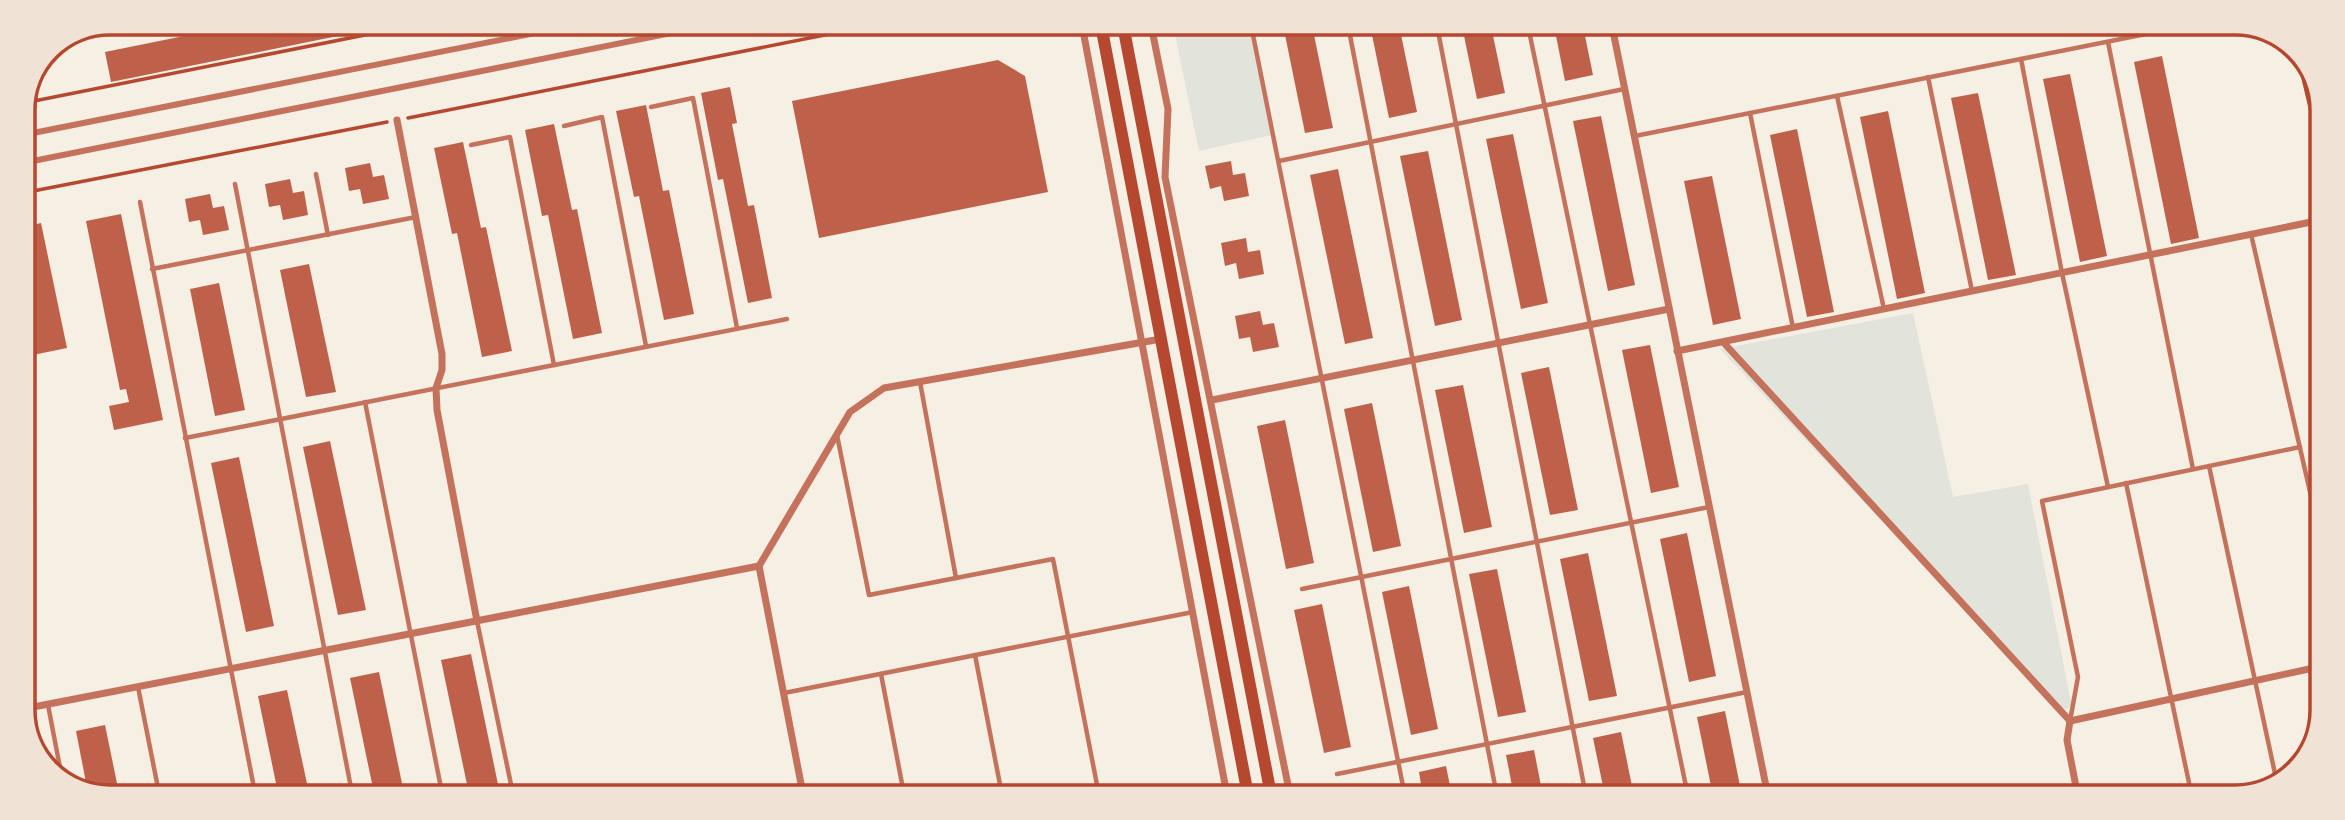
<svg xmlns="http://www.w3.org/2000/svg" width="2345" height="820" viewBox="0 0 2345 820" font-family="Barlow,sans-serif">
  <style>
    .green { fill: #e2e4dc }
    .building { fill: #bf614a }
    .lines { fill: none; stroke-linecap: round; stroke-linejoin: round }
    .path { stroke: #b5482f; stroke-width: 3.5 }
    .service { stroke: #c5725c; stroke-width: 4.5 }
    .pedestrian { stroke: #c5725c; stroke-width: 6 }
    .minor { stroke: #c5725c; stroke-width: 7 }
    .secondary { stroke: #b5482f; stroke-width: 12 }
    .rim { fill: none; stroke: #b5482f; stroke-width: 3.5 }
  </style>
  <rect width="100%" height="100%" fill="#f6efe4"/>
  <g class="green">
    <path d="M1173 25H1249L1272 135 1199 151Z"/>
    <path d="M1913 313 1953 497 2028 484 2072 707 2060 711 1720 349Z"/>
  </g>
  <g class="building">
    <path d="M248 23 392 25 111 82 105 52Z"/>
    <path d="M1283 25H1312L1333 128 1305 133Z"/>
    <path d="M1370 25H1399L1417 112 1389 118Z"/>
    <path d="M1462 26H1491L1505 93 1477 99Z"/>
    <path d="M1554 26H1583L1593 75 1565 81Z"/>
    <path d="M2162 56 2199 238 2171 244 2134 62Z"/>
    <path d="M998 60 1025 76 1048 192 819 238 792 101Z"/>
    <path d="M2070 74 2107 256 2080 262 2043 79Z"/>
    <path d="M730 87 737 123 732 124 748 206 754 205 772 298 748 303 723 179 718 180 701 93Z"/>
    <path d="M1978 93 2016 275 1988 280 1951 98Z"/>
    <path d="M646 105 663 191 669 190 694 314 664 320 639 196 634 197 616 111Z"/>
    <path d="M1888 111 1925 293 1897 299 1860 117Z"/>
    <path d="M1601 116 1635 285 1608 291 1573 121Z"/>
    <path d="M554 124 572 210 577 209 602 333 573 339 548 215 542 216 525 130Z"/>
    <path d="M1797 129 1834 312 1807 317 1770 135Z"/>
    <path d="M1513 134 1548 303 1521 309 1486 139Z"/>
    <path d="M463 142 481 228 486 227 512 351 482 357 457 233 452 234 434 148Z"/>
    <path d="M1428 151 1462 320 1435 326 1400 156Z"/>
    <path d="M1231 161 1233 175 1245 173 1249 196 1224 201 1221 186 1210 189 1205 166Z"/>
    <path d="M370 163 373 177 384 175 389 199 363 204 360 189 349 191 345 168Z"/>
    <path d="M1338 169 1373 338 1345 344 1310 175Z"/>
    <path d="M1712 176 1741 319 1713 325 1684 181Z"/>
    <path d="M290 179 293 193 304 191 308 215 283 220 280 205 269 207 265 184Z"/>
    <path d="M210 194 213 208 224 206 229 230 203 235 200 220 189 222 185 199Z"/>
    <path d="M121 214 163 420 114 430 109 406 129 402 126 389 120 390 86 221Z"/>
    <path d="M41 223 67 348 28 356 23 333V227Z"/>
    <path d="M1246 238 1248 252 1260 250 1264 274 1239 279 1236 263 1225 266 1221 243Z"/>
    <path d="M309 264 336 392 306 397 280 270Z"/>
    <path d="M219 283 245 410 215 416 190 289Z"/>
    <path d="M1260 311 1263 325 1274 323 1279 347 1253 352 1250 337 1239 339 1235 316Z"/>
    <path d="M1650 345 1679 487 1651 493 1622 350Z"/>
    <path d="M1549 367 1578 510 1550 515 1521 373Z"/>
    <path d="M1463 385 1492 527 1464 533 1435 390Z"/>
    <path d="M1372 403 1401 546 1373 552 1344 409Z"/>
    <path d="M1285 420 1314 563 1286 569 1257 426Z"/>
    <path d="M330 441 366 610 338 615 303 447Z"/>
    <path d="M239 457 274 626 246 632 211 463Z"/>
    <path d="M1687 533 1716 676 1689 682 1660 539Z"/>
    <path d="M1588 553 1617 696 1589 701 1560 559Z"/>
    <path d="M1497 569 1526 712 1498 717 1469 574Z"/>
    <path d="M1409 586 1438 729 1411 735 1382 592Z"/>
    <path d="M1322 604 1351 747 1324 753 1294 610Z"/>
    <path d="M471 654 500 794H469L441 660Z"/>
    <path d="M379 672 404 793H374L350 678Z"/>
    <path d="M287 690 309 793H278L258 696Z"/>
    <path d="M1725 711 1742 796H1713L1697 717Z"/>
    <path d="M105 725 119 793H88L76 731Z"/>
    <path d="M1621 732 1634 796H1605L1593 738Z"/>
    <path d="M1534 750 1543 796H1514L1506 755Z"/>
    <path d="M1446 766 1452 796H1423L1419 772Z"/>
    <path d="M1359 784 1361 795H1332L1331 790Z"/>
  </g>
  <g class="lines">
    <g class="path">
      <path d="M24 103 425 23"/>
      <path d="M408 118 880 24"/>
      <path d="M23 193 387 122"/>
    </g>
    <g class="service">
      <path d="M104 25 116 23"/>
      <path d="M1251 25 1405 796"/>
      <path d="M1348 25 1497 796"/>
      <path d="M1437 26 1586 796"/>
      <path d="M1528 26 1688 796"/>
      <path d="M2108 42 2193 469"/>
      <path d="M2021 59 2062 273 2108 487"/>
      <path d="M1928 77 1972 291"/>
      <path d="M1837 96 1884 309"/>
      <path d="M651 107 693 98 737 328"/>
      <path d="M1750 113 1793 328"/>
      <path d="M564 126 602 117 646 346"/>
      <path d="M1635 136 2181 27"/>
      <path d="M471 145 510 137 554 365"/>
      <path d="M1279 161 1624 89"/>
      <path d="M316 174 328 235"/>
      <path d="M235 184 352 793"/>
      <path d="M140 202 255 793"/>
      <path d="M2251 234 2319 531"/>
      <path d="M152 269 416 217"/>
      <path d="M920 382 956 578"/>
      <path d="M365 402 442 793"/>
      <path d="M837 435 869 595 1053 559 1099 795"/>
      <path d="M185 438 787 319"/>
      <path d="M2209 466 2277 783"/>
      <path d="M2126 483 2192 797"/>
      <path d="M1302 589 1709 507"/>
      <path d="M477 621 513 794"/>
      <path d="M975 655 1002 795"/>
      <path d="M881 674 904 794"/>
      <path d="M138 687 159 793"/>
      <path d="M784 693 1193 612"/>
      <path d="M48 705 62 778"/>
      <path d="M2070 721 2078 677 2042 501 2300 447"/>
      <path d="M1337 774 1747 692"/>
    </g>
    <g class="pedestrian">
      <path d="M23 135 580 24"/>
      <path d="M23 163 716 24"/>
    </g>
    <g class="minor">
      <path d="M1082 25 1227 795"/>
      <path d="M1151 25 1168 109 1165 177 1290 795"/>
      <path d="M1612 26 1768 796"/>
      <path d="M397 120 442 354V370L436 388 437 410 477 621"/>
      <path d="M1724 343 2070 721 2318 667"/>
      <path d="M1677 351 2321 220"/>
      <path d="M1212 400 1669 309"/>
      <path d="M23 709 759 566"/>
      <path d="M2070 721 2067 740 2078 797"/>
      <path d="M803 794 759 566 850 412 884 388 1161 339"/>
    </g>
    <g class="secondary">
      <path d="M1101 25 1248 795"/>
      <path d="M1123 25 1271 795"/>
      <path d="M2302 55 2322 139"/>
    </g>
  </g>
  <path d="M0 0H2345V820H0ZM110 35H2235A75 75 0 0 1 2310 110V710A75 75 0 0 1 2235 785H110A75 75 0 0 1 35 710V110A75 75 0 0 1 110 35Z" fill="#f1e2d6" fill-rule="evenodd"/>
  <path class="rim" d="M110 35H2235A75 75 0 0 1 2310 110V710A75 75 0 0 1 2235 785H110A75 75 0 0 1 35 710V110A75 75 0 0 1 110 35Z"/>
</svg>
